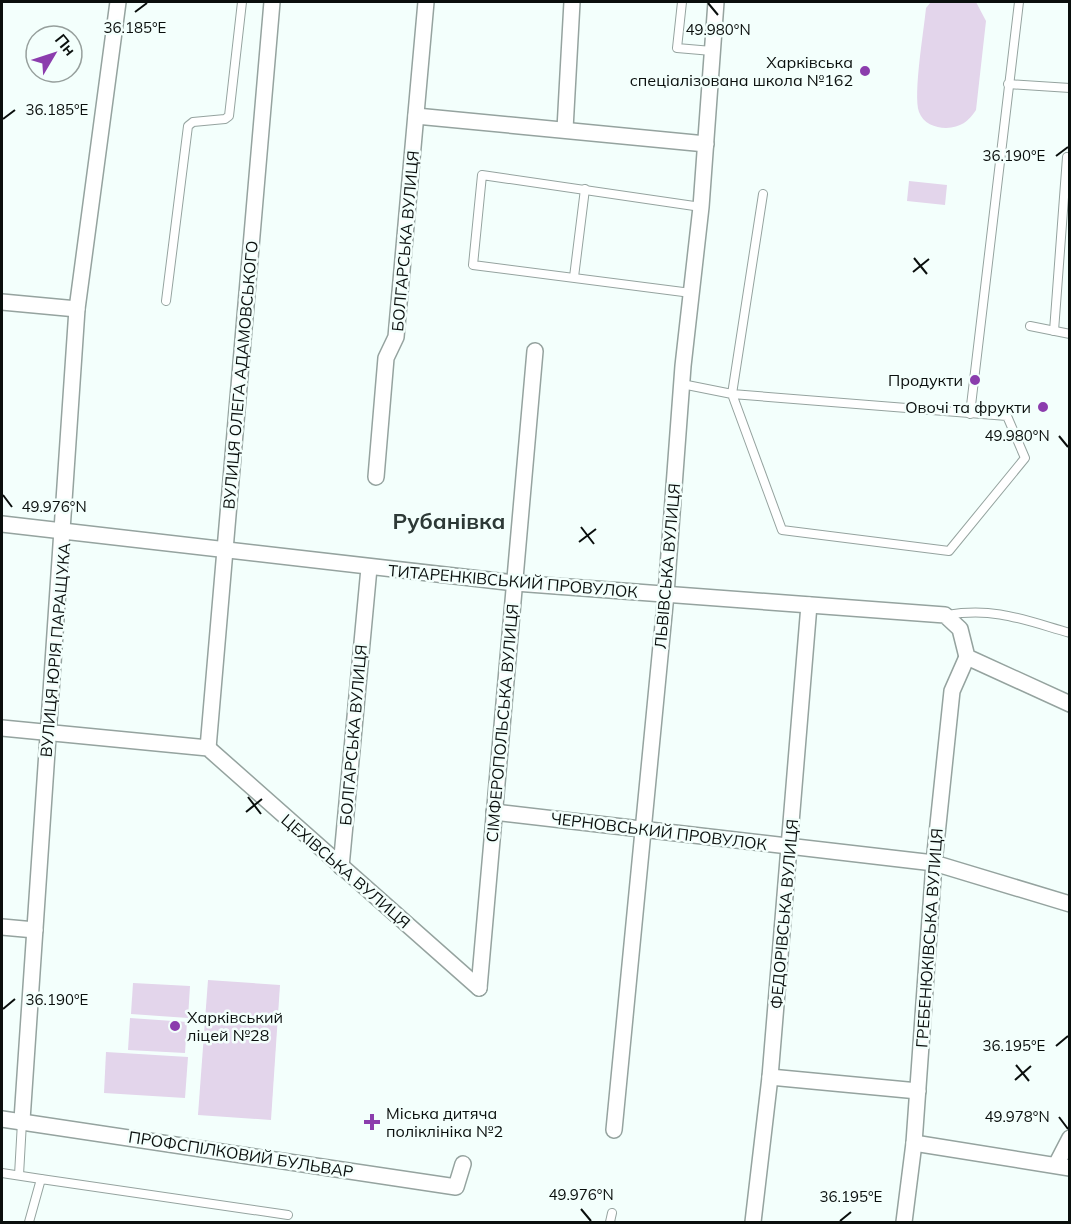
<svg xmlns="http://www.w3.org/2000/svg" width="1071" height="1224" viewBox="0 0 1071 1224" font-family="Mulish,sans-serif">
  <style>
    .green { fill: #e3d5eb }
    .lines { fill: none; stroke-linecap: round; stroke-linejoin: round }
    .lane-casing { stroke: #95a39f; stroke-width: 10 }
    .street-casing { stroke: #95a39f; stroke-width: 18 }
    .lane { stroke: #fff; stroke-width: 8 }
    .street { stroke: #fff; stroke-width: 15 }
    .ticks { fill: none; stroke: #0a0f0d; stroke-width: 2 }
    .poi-dot { fill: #8b3dad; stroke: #f3fffc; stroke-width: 2 }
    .labels { text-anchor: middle; stroke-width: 5; stroke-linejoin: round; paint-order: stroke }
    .poi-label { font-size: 16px; fill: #0a0f0d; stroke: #f3fffc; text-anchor: end }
    .street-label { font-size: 16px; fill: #0a0f0d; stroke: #f3fffc }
    .district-label { font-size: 22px; font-weight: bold; fill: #2d3936; stroke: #f3fffc }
    .ticks-label { font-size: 15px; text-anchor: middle; fill: #0a0f0d; stroke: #f3fffc; stroke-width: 5; stroke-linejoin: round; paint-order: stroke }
  </style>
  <rect width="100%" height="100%" fill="#f3fffc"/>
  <g class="green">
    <path d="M931 2H976L986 21 976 110C968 122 961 127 946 128 935 128 923 123 919 112 913 94 924 30 926 8Z"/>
    <path d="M909 181 947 185 945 205 907 201Z"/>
    <path d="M208 980 280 985 271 1120 198 1115Z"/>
    <path d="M133 983 190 986 188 1018 131 1014Z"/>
    <path d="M130 1018 187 1022 185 1053 128 1050Z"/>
    <path d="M106 1052 188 1057 185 1098 104 1093Z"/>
  </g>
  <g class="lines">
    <g class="lane-casing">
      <g id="lane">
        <path d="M682 2 677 48 712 51"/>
        <path d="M1008 84 1070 88"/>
        <path d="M574 277 585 189"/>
        <path d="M691 293 473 265 482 175 701 207"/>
        <path d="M166 301 188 126 193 122 225 119 229 116 242 2"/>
        <path d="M1030 326 1070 334"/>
        <path d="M1054 331 1067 157"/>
        <path d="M682 384 732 394 1007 416 1025 458 949 551 782 530 732 394 763 194"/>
        <path d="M970 414 1019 2"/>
        <path d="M947 615C995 607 1024 620 1070 633"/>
        <path d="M2 1173 41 1179"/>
        <path d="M19 1175 22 1122"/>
        <path d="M29 1222 41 1179 288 1215"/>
        <path d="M610 1222 612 1213"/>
      </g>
    </g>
    <g class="street-casing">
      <g id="street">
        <path d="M416 116 706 144"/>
        <path d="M565 129 572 2"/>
        <path d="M2 302 77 309"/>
        <path d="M376 477 386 358 396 337 426 2"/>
        <path d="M2 524 515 583 945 615 960 629 967 657 1070 704"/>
        <path d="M2 728 208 748 479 988"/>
        <path d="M208 748 272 2"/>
        <path d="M494 812 934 863 1070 904"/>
        <path d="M341 867 369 568"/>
        <path d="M2 927 35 930"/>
        <path d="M479 988 535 351"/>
        <path d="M770 1077 918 1091"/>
        <path d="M2 1119 456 1187 463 1164"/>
        <path d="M22 1120 77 309 118 2"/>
        <path d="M614 1130 666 594 683 366 701 207 716 2"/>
        <path d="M914 1143 1070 1168"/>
        <path d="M1056 1165 1070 1138"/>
        <path d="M753 1222 770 1077 809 605"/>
        <path d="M904 1222 914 1143 934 863 952 691 967 657"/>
      </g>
    </g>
    <use href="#lane" class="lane"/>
    <use href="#street" class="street"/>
  </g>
  <path class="ticks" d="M708 3 718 15M135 12 147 3M3 119 15 110M1056 156 1068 147M914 258 927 274M913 272 929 259M1059 436 1068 447M3 495 12 507M581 527 594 544M579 542 596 529M248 797 261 814M246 812 262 799M3 1009 15 999M1056 1046 1068 1036M1016 1065 1029 1081M1015 1080 1031 1066M1059 1117 1068 1129M581 1209 591 1221M840 1221 851 1212"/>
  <g class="poi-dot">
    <circle cx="865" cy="71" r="6"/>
    <circle cx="975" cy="380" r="6"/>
    <circle cx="1043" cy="407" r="6"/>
    <circle cx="175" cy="1026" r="6"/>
    <path d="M369 1113h6v6h6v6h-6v6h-6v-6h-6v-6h6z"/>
  </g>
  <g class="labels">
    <g class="poi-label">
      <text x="853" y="68">Харківська<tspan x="853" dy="18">спеціалізована школа №162</tspan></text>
      <text x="963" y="386">Продукти</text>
      <text x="1031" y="413">Овочі та фрукти</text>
      <text x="187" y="1023" text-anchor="start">Харківський<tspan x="187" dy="18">ліцей №28</tspan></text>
      <text x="386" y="1119" text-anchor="start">Міська дитяча<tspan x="386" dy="18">поліклініка №2</tspan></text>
    </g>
    <g class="street-label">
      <text transform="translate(405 241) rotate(-85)" y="6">БОЛГАРСЬКА ВУЛИЦЯ</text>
      <text transform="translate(240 375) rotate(-85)" y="6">ВУЛИЦЯ ОЛЕГА АДАМОВСЬКОГО</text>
      <text transform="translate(667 566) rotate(-85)" y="6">ЛЬВІВСЬКА ВУЛИЦЯ</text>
      <text transform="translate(513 581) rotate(5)" y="6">ТИТАРЕНКІВСЬКИЙ ПРОВУЛОК</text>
      <text transform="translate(55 650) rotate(-85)" y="6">ВУЛИЦЯ ЮРІЯ ПАРАЩУКА</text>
      <text transform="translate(502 723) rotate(-85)" y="6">СІМФЕРОПОЛЬСЬКА ВУЛИЦЯ</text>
      <text transform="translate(353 735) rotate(-85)" y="6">БОЛГАРСЬКА ВУЛИЦЯ</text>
      <text transform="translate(659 831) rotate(7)" y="6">ЧЕРНОВСЬКИЙ ПРОВУЛОК</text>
      <text transform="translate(346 871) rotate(41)" y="6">ЦЕХІВСЬКА ВУЛИЦЯ</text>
      <text transform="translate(784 914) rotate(-85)" y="6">ФЕДОРІВСЬКА ВУЛИЦЯ</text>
      <text transform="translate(929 938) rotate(-86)" y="6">ГРЕБЕНЮКІВСЬКА ВУЛИЦЯ</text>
      <text transform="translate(241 1154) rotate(9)" y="6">ПРОФСПІЛКОВИЙ БУЛЬВАР</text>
    </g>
    <g class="district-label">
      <text x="449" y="529">Рубанівка</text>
    </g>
  </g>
  <g class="ticks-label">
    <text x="135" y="33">36.185°E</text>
    <text x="718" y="35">49.980°N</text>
    <text x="57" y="115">36.185°E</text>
    <text x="1014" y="161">36.190°E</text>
    <text x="1017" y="441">49.980°N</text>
    <text x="54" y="512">49.976°N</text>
    <text x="57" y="1005">36.190°E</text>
    <text x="1014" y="1051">36.195°E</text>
    <text x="1017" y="1122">49.978°N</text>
    <text x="581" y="1200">49.976°N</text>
    <text x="851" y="1202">36.195°E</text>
  </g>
  <rect width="1071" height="1224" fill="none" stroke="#0a0f0d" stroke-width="6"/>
  <g transform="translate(54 54) rotate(51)"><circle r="28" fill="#f3fffc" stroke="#969f9c" stroke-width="1.5"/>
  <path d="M0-4.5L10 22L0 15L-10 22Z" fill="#8b3dad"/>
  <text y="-9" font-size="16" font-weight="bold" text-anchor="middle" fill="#0a0f0d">Пн</text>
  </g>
</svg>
